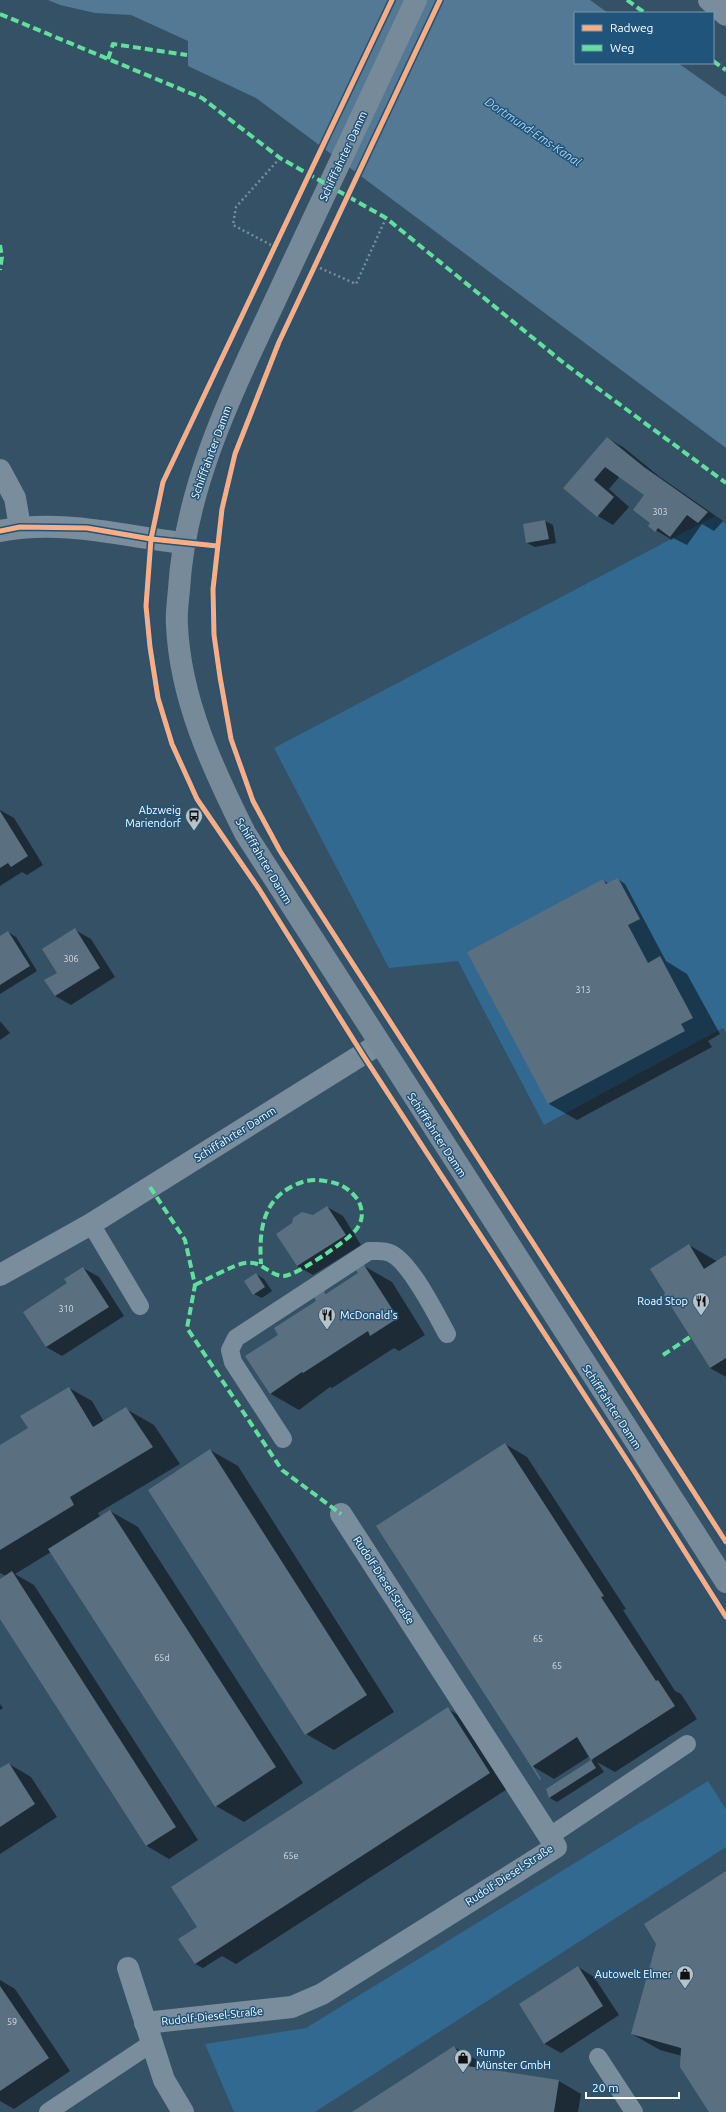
<svg xmlns="http://www.w3.org/2000/svg" width="726" height="2112" viewBox="0 0 726 2112" font-family="Ubuntu,sans-serif">
  <style>
    .green { fill: #316990 }
    .water { fill: #537994 }
    .shadow { fill: #0007 }
    .building { fill: #5a7080 }
    .lines { fill: none; stroke-linecap: round; stroke-linejoin: round }
    .path { stroke: #798d9d; stroke-width: 2.5; stroke-dasharray: 2 3; stroke-linecap: butt }
    .lane { stroke: #798d9d; stroke-width: 18 }
    .street { stroke: #798d9d; stroke-width: 22 }
    .secondary { stroke: #768a99; stroke-width: 22 }
    .quiet { stroke: #60e19b; stroke-width: 4; stroke-dasharray: 8 4; stroke-linecap: butt }
    .cycleway-casing { stroke: #20547b; stroke-width: 8 }
    .cycleway { stroke: #ffac80; stroke-width: 5 }
    .labels { text-anchor: middle; stroke-width: 3; stroke-linejoin: round; paint-order: stroke }
    .number-label { font-size: 9px; fill: #d6dbdf }
    .street-label { font-size: 11px; fill: #fff; stroke: #20547b }
    .poi-label { font-size: 11px; fill: #fff; stroke: #20547b; text-anchor: end }
    .water-label { font-size: 12px; font-style: italic; fill: #add4ee; stroke: #20547b }
  </style>
  <rect width="100%" height="100%" fill="#355166"/>
  <g class="green">
    <path d="M715 516 726 524V1032L723 1028 544 1125 458 961 389 968 274 748Z"/>
    <path d="M708 1781 726 1809V1847L315 2112H234L205 2044 306 2028Z"/>
  </g>
  <path class="water" d="M48 0H590L608 13H575V63H678L726 97V448L256 98 188 66V41L131 15 95 13 60 5Z"/>
  <g class="shadow">
    <path d="M607 438 623 447 660 477 723 521 714 531 702 524 687 545 673 538 672 540 649 526 652 522 645 495 620 476 609 489 629 507 613 525 598 516 564 487Z"/>
    <path d="M545 521 553 525 556 543 535 547 527 543Z"/>
    <path d="M0 810 14 818 43 865 27 875 22 872 0 886Z"/>
    <path d="M618 879 625 884 666 961 687 974 720 1034 708 1041 712 1047 577 1120 549 1104 468 952 603 880 609 884Z"/>
    <path d="M75 930 91 939 115 977 71 1005 55 996 58 973Z"/>
    <path d="M8 932 16 937 37 971 0 994V938Z"/>
    <path d="M0 1021 10 1033 0 1040Z"/>
    <path d="M327 1207 343 1216 361 1245 313 1275 297 1266Z"/>
    <path d="M689 1245 718 1262 726 1257V1377L710 1368 665 1295Z"/>
    <path d="M364 1266 392 1282 425 1335 399 1351 394 1348 332 1388 330 1387 299 1410 271 1394 246 1356 279 1335 318 1301 324 1292 328 1294 360 1274Z"/>
    <path d="M83 1268 99 1277 124 1316 62 1356 46 1347 68 1284Z"/>
    <path d="M256 1274 264 1279 272 1291 262 1298 254 1294Z"/>
    <path d="M69 1388 92 1401 104 1422 126 1409 154 1425 180 1464 98 1513 100 1517 110 1511 138 1527 303 1783 244 1822 216 1806 51 1552 15 1574 34 1585 198 1840 169 1859 147 1846 0 1617V1580L6 1576 0 1573V1446L28 1429Z"/>
    <path d="M505 1444 527 1457 626 1609 623 1610 675 1691 681 1694 697 1719 615 1772 597 1762 604 1772 557 1802 550 1798 547 1789 593 1760 590 1756 554 1779 532 1766Z"/>
    <path d="M210 1450 238 1466 394 1712 334 1750 306 1734Z"/>
    <path d="M0 1704 3 1708 0 1710Z"/>
    <path d="M448 1709 470 1722 512 1786 236 1964 222 1956 203 1968 195 1964 198 1928Z"/>
    <path d="M9 1764 31 1777 57 1817 0 1854V1769Z"/>
    <path d="M726 1872V2112H710L682 2056 660 2050 632 2034Z"/>
    <path d="M578 1967 594 1977 619 2015 561 2053 545 2044 520 2005Z"/>
    <path d="M0 1980 15 1989 70 2071 14 2109 0 2101Z"/>
    <path d="M454 2047 477 2060 483 2069 559 2081 581 2094 578 2112H354Z"/>
  </g>
  <g class="building">
    <path d="M607 437 644 467 708 512 698 523 687 515 670 537 658 528 655 532 648 526 650 523 633 510 644 495 605 467 594 480 614 497 597 517 563 488Z"/>
    <path d="M545 520 549 539 526 543 523 524Z"/>
    <path d="M0 811 28 856 11 867 8 863 0 868Z"/>
    <path d="M618 878 640 919 628 925 648 963 660 956 693 1018 681 1024 685 1031 548 1104 467 952 603 879 606 884Z"/>
    <path d="M75 928 100 968 55 996 44 980 57 973 42 949Z"/>
    <path d="M8 931 30 966 0 985V936Z"/>
    <path d="M327 1206 346 1235 297 1266 276 1234 292 1223 293 1218 302 1212 313 1215Z"/>
    <path d="M689 1244 704 1269 726 1255V1358L710 1368 664 1295 665 1293 650 1269Z"/>
    <path d="M364 1265 398 1318 370 1336 368 1331 303 1373 302 1372 270 1394 245 1356 278 1335 274 1328 316 1301 314 1297 324 1291 326 1294 358 1273 356 1270Z"/>
    <path d="M83 1267 109 1307 46 1347 23 1312 67 1283 64 1279Z"/>
    <path d="M256 1273 265 1287 253 1295 244 1281Z"/>
    <path d="M69 1387 93 1427 126 1407 153 1447 70 1497 74 1505 0 1550V1445L28 1428 20 1416Z"/>
    <path d="M505 1443 604 1596 601 1597 656 1681 658 1680 675 1706 591 1760 577 1737 533 1766 541 1779 540 1780 376 1526Z"/>
    <path d="M210 1449 367 1695 305 1735 148 1490Z"/>
    <path d="M110 1510 276 1767 215 1807 48 1549Z"/>
    <path d="M12 1571 176 1827 146 1846 0 1619V1579Z"/>
    <path d="M448 1707 490 1773 195 1964 178 1939 197 1927 171 1887Z"/>
    <path d="M591 1760 596 1768 549 1798 546 1789Z"/>
    <path d="M9 1763 35 1804 0 1827V1768Z"/>
    <path d="M726 1871V2112H709L680 2067 681 2048 631 2034 656 1944 644 1924Z"/>
    <path d="M578 1966 603 2006 544 2044 519 2004Z"/>
    <path d="M0 1986 49 2058 0 2091Z"/>
    <path d="M454 2046 467 2066 559 2080 554 2112H352Z"/>
  </g>
  <g class="lines">
    <g class="path">
      <path d="M271 245 233 225 236 207 280 158"/>
      <path d="M320 268 356 284 386 218"/>
    </g>
    <g class="lane">
      <path d="M91 1224 140 1306"/>
      <path d="M283 1439 233 1362 230 1350 236 1338 369 1251C376 1251 384 1250 390 1253 410 1261 436 1314 447 1334"/>
      <path d="M550 1836 687 1744"/>
      <path d="M598 2057 634 2112"/>
      <path d="M48 2112 152 2043"/>
    </g>
    <g class="street">
      <path d="M709 0 726 15"/>
      <path d="M0 470 15 498 20 527"/>
      <path d="M0 531C63 519 121 536 183 543"/>
      <path d="M0 1275 91 1224 379 1044"/>
      <path d="M128 1968 164 2080 183 2112"/>
      <path d="M145 2023 292 2007 322 1994 556 1847 341 1514"/>
    </g>
    <path class="secondary" d="M416 0C373 92 329 184 286 277 240 377 186 477 179 589 178 601 176 614 177 625 180 699 213 769 245 833L726 1582"/>
    <g class="quiet">
      <path d="M627 0 645 13"/>
      <path d="M0 14 202 98 280 158 386 218 565 364 726 483"/>
      <path d="M108 59 113 44 187 55"/>
      <path d="M713 61 726 70"/>
      <path d="M0 245 2 257 0 270"/>
      <path d="M150 1187 185 1240 195 1285 187 1328 282 1470 341 1514"/>
      <path d="M195 1285C206 1280 235 1264 245 1263 262 1260 269 1276 284 1276 295 1276 342 1244 351 1235 355 1232 360 1225 361 1220 363 1214 361 1205 358 1200 349 1188 340 1183 325 1181 314 1179 304 1180 293 1186 262 1201 259 1232 261 1264"/>
      <path d="M663 1355 690 1337"/>
    </g>
    <g class="cycleway-casing">
      <g id="cycleway">
        <path d="M392 0 163 482 151 539 146 606 150 647 158 698 172 744 197 799 259 889 363 1055 634 1471 726 1617"/>
        <path d="M440 0 279 342 235 454 222 509 213 589 214 635 220 677 231 739 237 756 253 801 280 851 726 1542"/>
        <path d="M0 531 20 527 87 528 151 539 217 546"/>
      </g>
    </g>
    <use href="#cycleway" class="cycleway"/>
  </g>
  <defs>
    <g id="bus-pin" transform="scale(0.9)"><path d="M0 17L-7.5 6A9.5 9.5 0 1 1 7.5 6Z" fill="#b8c2c9" stroke="#20547b"/><path d="M-5-6H5V4H4V6H2V4H-2V6H-4V4H-5ZM-3.5-4V0h7V-4ZM-3.5 1.2v1.5H-2V1.2ZM2 1.2v1.5H3.5V1.2Z" fill="#111"/></g>
    <g id="restaurant-pin" transform="scale(0.9)"><path d="M0 17L-7.5 6A9.5 9.5 0 1 1 7.5 6Z" fill="#b8c2c9" stroke="#20547b"/><path d="M-5-6h1v4h1v-4h1v4h1v-4h1v5L-1.5 .5V6h-2V.5L-5-1ZM5-6V6H3V1.5H1.5Q1.5-4 5-6Z" fill="#111"/></g>
    <g id="shop-pin" transform="scale(0.9)"><path d="M0 17L-7.5 6A9.5 9.5 0 1 1 7.5 6Z" fill="#b8c2c9" stroke="#20547b"/><path d="M-5-2.5h2.3a2.7 3.5 0 0 1 5.4 0H5L5.5 6h-11ZM-1.5-2.5h3a1.5 2.3 0 0 0-3 0Z" fill="#111"/></g>
  </defs>
  <g fill-rule="evenodd">
    <use href="#bus-pin" x="194" y="816"/>
    <use href="#restaurant-pin" x="701" y="1301"/>
    <use href="#restaurant-pin" x="327" y="1315"/>
    <use href="#shop-pin" x="685" y="1974"/>
    <use href="#shop-pin" x="463" y="2058"/>
  </g>
  <g class="labels">
    <g class="number-label">
      <text x="660" y="515">303</text>
      <text x="71" y="962">306</text>
      <text x="583" y="993">313</text>
      <text x="66" y="1312">310</text>
      <text x="538" y="1642">65</text>
      <text x="162" y="1661">65d</text>
      <text x="557" y="1669">65</text>
      <text x="291" y="1859">65e</text>
      <text x="12" y="2025">59</text>
    </g>
    <g class="street-label">
      <text transform="translate(343 156) rotate(-65)" y="4">Schifffahrter Damm</text>
      <text transform="translate(211 452) rotate(-70)" y="4">Schifffahrter Damm</text>
      <text transform="translate(264 861) rotate(59)" y="4">Schifffahrter Damm</text>
      <text transform="translate(235 1134) rotate(-32)" y="4">Schiffahrter Damm</text>
      <text transform="translate(437 1135) rotate(57)" y="4">Schifffahrter Damm</text>
      <text transform="translate(612 1407) rotate(57)" y="4">Schifffahrter Damm</text>
      <text transform="translate(384 1580) rotate(57)" y="4">Rudolf-Diesel-Straße</text>
      <text transform="translate(509 1875) rotate(-33)" y="4">Rudolf-Diesel-Straße</text>
      <text transform="translate(212 2016) rotate(-6)" y="4">Rudolf-Diesel-Straße</text>
    </g>
    <g class="poi-label">
      <text x="181" y="814">Abzweig<tspan x="181" dy="13">Mariendorf</tspan></text>
      <text x="688" y="1305">Road Stop</text>
      <text x="340" y="1319" text-anchor="start">McDonald's</text>
      <text x="672" y="1978">Autowelt Elmer</text>
      <text x="476" y="2056" text-anchor="start">Rump<tspan x="476" dy="13">Münster GmbH</tspan></text>
    </g>
    <g class="water-label">
      <text transform="translate(533 132) rotate(34)" y="4">Dortmund-Ems-Kanal</text>
    </g>
  </g>
  <rect x="574" y="12" width="140" height="52" fill="#20547b" stroke="#7998b0"/>
  <rect x="582" y="25" width="20" height="6" fill="#ffac80" stroke="#7998b0"/>
  <text x="610" y="32" font-size="12" fill="#ffffff">Radweg</text>
  <rect x="582" y="45" width="20" height="6" fill="#60e19b" stroke="#7998b0"/>
  <text x="610" y="52" font-size="12" fill="#ffffff">Weg</text>
  <path d="M586 2092v6h93v-6" fill="none" stroke="#ffffff" stroke-width="2"/>
  <text x="592" y="2092" font-size="12" fill="#ffffff" stroke="#20547b" stroke-width="3" paint-order="stroke">20 m</text>
</svg>
